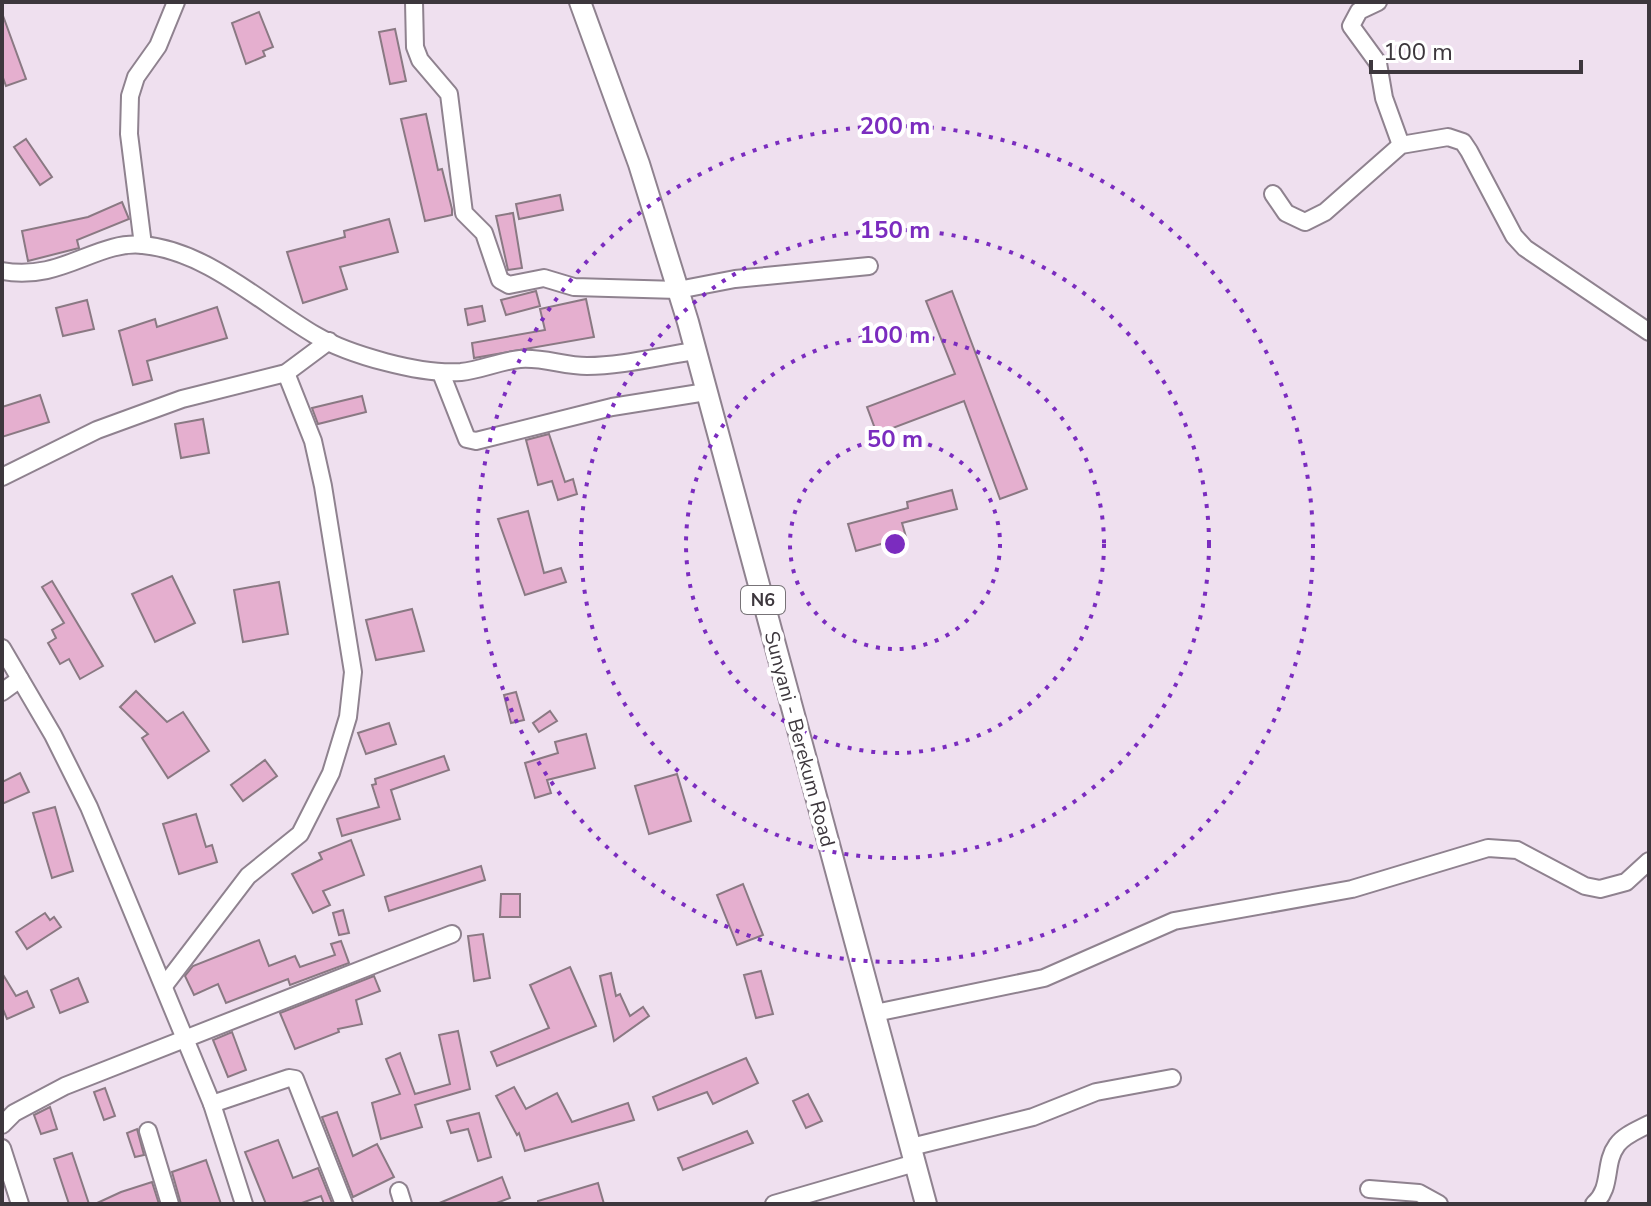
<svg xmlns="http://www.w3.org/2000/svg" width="1651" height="1206" viewBox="0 0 1651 1206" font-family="'Nunito Sans',sans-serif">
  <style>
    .building { fill: #e5afcf; stroke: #8a7983; stroke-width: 2 }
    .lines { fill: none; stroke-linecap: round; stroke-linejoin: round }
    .minor-casing { stroke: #8f828f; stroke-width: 20 }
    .major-casing { stroke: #8f828f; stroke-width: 24 }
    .minor { stroke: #fff; stroke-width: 16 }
    .major { stroke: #fff; stroke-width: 20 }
    .ring { fill: none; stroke: #7b2cbf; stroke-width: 4; stroke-dasharray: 4 8 }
    .labels { text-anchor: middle; stroke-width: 8; stroke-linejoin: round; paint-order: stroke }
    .shield { fill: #fff; stroke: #777377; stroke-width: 2 }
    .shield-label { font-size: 18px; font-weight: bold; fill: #3d373d }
    .street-label { font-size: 20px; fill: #3d373d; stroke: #fff }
    .centre { fill: #7b2cbf; stroke: #fff; stroke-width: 4 }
    .ring-label { font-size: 24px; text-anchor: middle; font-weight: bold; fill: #7b2cbf; stroke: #fff; stroke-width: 8; stroke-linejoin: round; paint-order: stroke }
  </style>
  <rect width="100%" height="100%" fill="#efe0ef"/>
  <g class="building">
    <path d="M259 12 273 47 263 51 265 56 246 64 232 23Z"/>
    <path d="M2 13 26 79 6 86 2 75Z"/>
    <path d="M395 29 406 81 390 84 379 32Z"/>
    <path d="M426 114 438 170 442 169 452 209V215L425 221 401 119Z"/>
    <path d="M26 139 52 177 40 185 14 147Z"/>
    <path d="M560 195 563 210 519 219 516 204Z"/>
    <path d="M122 202 129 219 77 240 79 248 28 261 22 231 88 217Z"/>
    <path d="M513 213 522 268 508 270 496 216Z"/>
    <path d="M389 219 398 252 340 267 347 289 303 303 287 252 345 237 344 231Z"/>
    <path d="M536 291 540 306 506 315 501 300Z"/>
    <path d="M952 291 1027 489 1000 499 964 401 877 434 867 407 955 374 926 301Z"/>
    <path d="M586 299 594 337 474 358 472 343 545 330 540 309Z"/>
    <path d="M87 300 94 329 63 336 56 308Z"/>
    <path d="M482 306 485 321 468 325 465 309Z"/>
    <path d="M217 307 227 338 147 361 152 380 133 385 119 331 155 319 157 327Z"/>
    <path d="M40 395 49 422 2 437V407Z"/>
    <path d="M362 396 366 412 318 424 312 408Z"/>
    <path d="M203 419 209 453 181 458 175 424Z"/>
    <path d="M549 434 565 482 573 479 577 494 558 500 552 481 538 485 526 440Z"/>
    <path d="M952 490 957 509 902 523 906 537 856 551 848 524 908 508 907 502Z"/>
    <path d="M528 511 544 573 561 568 566 582 525 595 498 519Z"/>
    <path d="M172 576 195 623 155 642 132 594Z"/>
    <path d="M52 581 103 666 80 679 69 659 60 664 48 643 56 638 52 630 64 623 42 587Z"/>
    <path d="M279 582 288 634 243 642 234 590Z"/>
    <path d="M412 609 424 651 376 660 366 620Z"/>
    <path d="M136 691 167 722 183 712 209 751 168 778 142 738 148 734 120 707Z"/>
    <path d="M516 692 524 720 511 723 504 695Z"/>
    <path d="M550 711 557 721 539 732 533 723Z"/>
    <path d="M389 723 396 744 366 754 358 733Z"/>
    <path d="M586 734 595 768 547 780 551 793 535 798 525 763 558 753 555 742Z"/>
    <path d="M444 756 449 770 391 790 400 819 342 836 337 819 379 807 372 785 376 784 375 779Z"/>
    <path d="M265 760 277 776 243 801 231 785Z"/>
    <path d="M20 773 29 792 2 804V782Z"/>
    <path d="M677 774 691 821 649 834 635 786Z"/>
    <path d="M55 807 73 871 52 878 33 813Z"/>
    <path d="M196 814 206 847 212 845 217 862 179 874 163 824Z"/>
    <path d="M351 840 364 875 323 891 330 905 313 913 292 874 322 859 319 853Z"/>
    <path d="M481 866 485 880 389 911 385 897Z"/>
    <path d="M743 884 763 935 737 945 717 895Z"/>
    <path d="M501 894H520V917H500Z"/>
    <path d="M343 910 349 933 339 935 333 913Z"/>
    <path d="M45 913 50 920 54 917 61 927 27 949 16 932Z"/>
    <path d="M483 934 490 978 474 981 468 936Z"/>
    <path d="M259 940 269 966 295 956 300 967 335 955 331 944 341 941 349 963 290 985 288 979 226 1003 218 984 194 995 185 976 193 966Z"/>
    <path d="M570 967 596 1026 497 1066 491 1052 549 1028 530 985Z"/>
    <path d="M761 971 773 1014 756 1018 744 975Z"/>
    <path d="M2 973 16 996 27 991 34 1007 7 1019 2 1007Z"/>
    <path d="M611 973 616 996 620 994 630 1016 643 1007 649 1016 614 1041 600 976Z"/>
    <path d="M374 976 380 991 356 1000 362 1024 338 1029 339 1032 295 1049 280 1013Z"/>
    <path d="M78 978 88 1002 60 1013 51 990Z"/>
    <path d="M458 1031 470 1089 415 1105 422 1127 381 1139 372 1103 400 1094 386 1059 400 1053 415 1094 450 1084 439 1035Z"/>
    <path d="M232 1032 246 1070 228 1077 213 1040Z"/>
    <path d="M746 1058 758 1083 713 1104 707 1092 658 1110 653 1097Z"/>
    <path d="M514 1087 526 1109 557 1093 572 1122 628 1103 634 1120 525 1151 519 1133 517 1135 496 1096Z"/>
    <path d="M105 1088 115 1116 104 1120 94 1092Z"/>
    <path d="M808 1094 822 1121 806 1128 793 1101Z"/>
    <path d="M50 1107 57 1129 41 1134 34 1115Z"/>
    <path d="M337 1112 353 1156 377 1144 394 1177 353 1197 322 1117Z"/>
    <path d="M479 1113 491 1157 478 1161 468 1129 451 1133 447 1121Z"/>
    <path d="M137 1129 144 1155 135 1157 127 1133Z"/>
    <path d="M747 1131 753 1143 683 1170 678 1158Z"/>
    <path d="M278 1140 293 1178 318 1168 332 1203 324 1204 321 1196 299 1204H266L245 1152Z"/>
    <path d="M72 1153 89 1204H69L54 1159Z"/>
    <path d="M206 1160 221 1204H181L172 1172Z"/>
    <path d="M502 1177 510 1198 494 1204H437Z"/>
    <path d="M152 1182 159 1204H95L121 1192Z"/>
    <path d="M598 1183 604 1204H538V1201Z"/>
  </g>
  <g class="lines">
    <g class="minor-casing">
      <g id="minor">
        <path d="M414 2 415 47 420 60 449 94 464 213 484 233 500 280 509 285 544 278 574 287 678 290 735 279 869 266"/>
        <path d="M1378 2 1359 11 1351 26 1378 63 1384 98 1401 145"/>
        <path d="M1273 194 1286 213 1305 222 1325 212 1401 145 1448 137 1463 142 1469 151 1514 236 1525 248 1649 332"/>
        <path d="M143 245 129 134 130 96 136 77 158 46 176 2"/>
        <path d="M2 271C62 282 96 240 143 245 207 251 262 304 315 335 349 355 421 375 461 372 481 370 500 361 520 359 543 357 564 366 587 366 622 366 660 356 695 351"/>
        <path d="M441 373 467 439 476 441 612 407 706 392"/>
        <path d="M2 477 97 430 182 399 286 373 329 341"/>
        <path d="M2 648 53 735 89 807 212 1104 244 1204"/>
        <path d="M2 692 20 679"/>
        <path d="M164 986 248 876 300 834 331 773 348 717 353 672 323 486 313 441 286 373"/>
        <path d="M875 1013 1044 978 1174 921 1352 889 1488 848 1517 850 1585 886 1600 889 1626 882 1649 861"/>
        <path d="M212 1104 289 1078 295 1079 344 1204"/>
        <path d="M2 1125 14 1113 65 1086 452 934"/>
        <path d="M148 1131 170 1204"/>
        <path d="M911 1147 1033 1117 1096 1092 1172 1078"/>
        <path d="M2 1148 20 1204"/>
        <path d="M1369 1189 1419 1193 1439 1204"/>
        <path d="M399 1191 403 1204"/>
        <path d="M774 1204 915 1163"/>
        <path d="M1594 1204C1613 1187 1603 1164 1617 1145 1624 1135 1638 1130 1649 1124"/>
      </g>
    </g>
    <g class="major-casing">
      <path id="major" d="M580 2 639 164 688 322 926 1204"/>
    </g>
    <use href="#minor" class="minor"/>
    <use href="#major" class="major"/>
  </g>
  <g class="ring">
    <circle cx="895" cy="544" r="105"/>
    <circle cx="895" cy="544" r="209"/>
    <circle cx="895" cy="544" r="314"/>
    <circle cx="895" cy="544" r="418"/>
  </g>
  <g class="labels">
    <rect class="shield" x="741" y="586" width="44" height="28" rx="6"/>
    <g class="shield-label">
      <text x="763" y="606">N6</text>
    </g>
    <g class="street-label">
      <text transform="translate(800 739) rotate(75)" y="7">Sunyani - Berekum Road</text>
    </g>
  </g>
  <circle cx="895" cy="544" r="12" class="centre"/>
  <g class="ring-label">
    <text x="895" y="134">200 m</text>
    <text x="895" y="238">150 m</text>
    <text x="895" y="343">100 m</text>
    <text x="895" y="447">50 m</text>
  </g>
  <rect width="1651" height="1206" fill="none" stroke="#3d373d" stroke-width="8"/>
  <path d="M1371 60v12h210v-12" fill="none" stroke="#3d373d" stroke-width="4"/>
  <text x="1383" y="60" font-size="24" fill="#3d373d" stroke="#ffffff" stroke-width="6" paint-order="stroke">100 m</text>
</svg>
